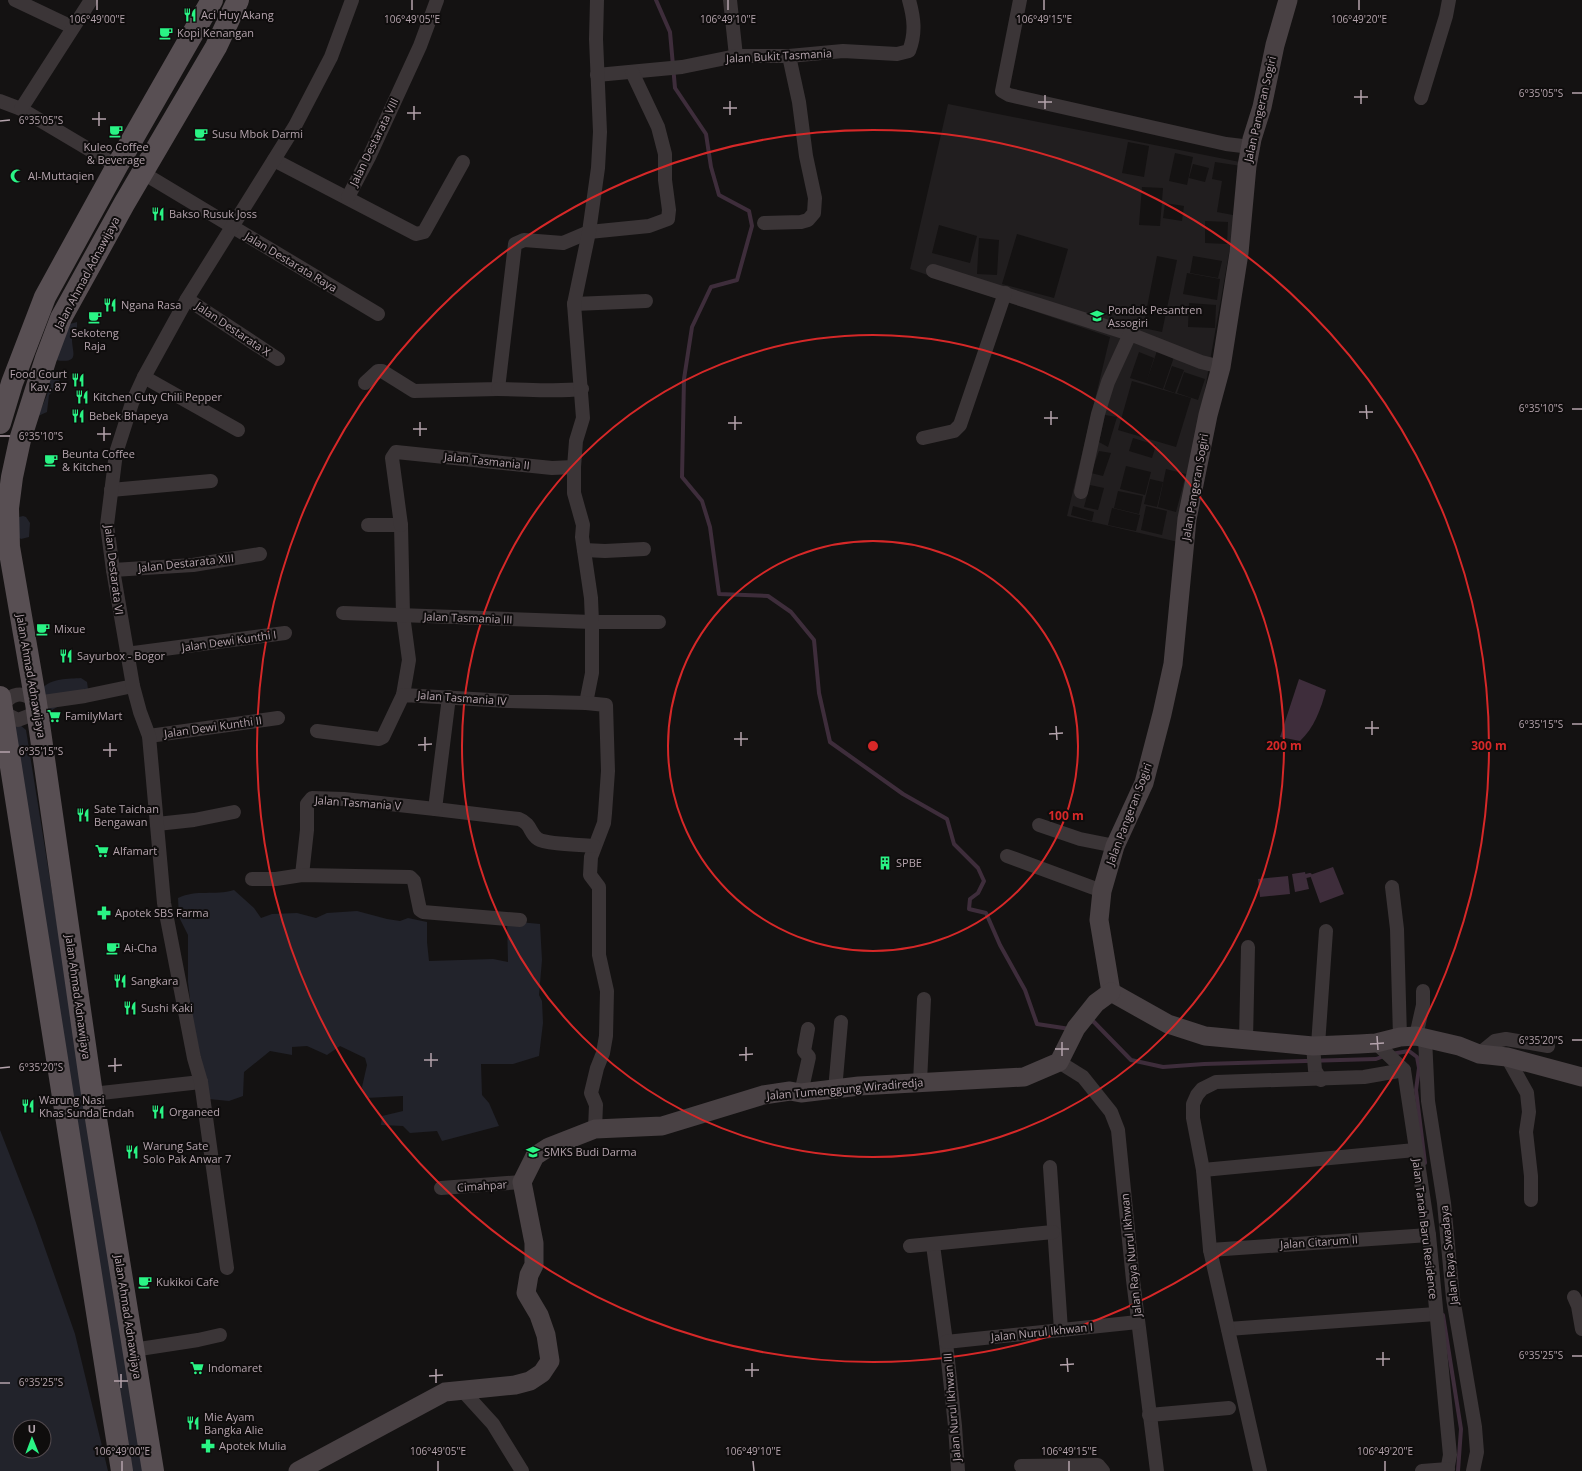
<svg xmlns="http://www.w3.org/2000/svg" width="1582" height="1471" viewBox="0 0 1582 1471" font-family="'Open Sans',sans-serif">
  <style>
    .built { fill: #211e1f; fill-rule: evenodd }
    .green { fill: #22232b; fill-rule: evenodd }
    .water { fill: #3e2d3b }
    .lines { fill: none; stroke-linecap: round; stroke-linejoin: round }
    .stream { stroke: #3e2d3b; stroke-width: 4 }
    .street { stroke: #3b3537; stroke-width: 14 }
    .secondary { stroke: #494144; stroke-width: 19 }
    .primary { stroke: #584f53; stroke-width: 22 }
    .ticks { fill: none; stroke: #b4a3ac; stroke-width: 1.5 }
    .ring { fill: none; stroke: #d62828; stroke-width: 2 }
    .labels { text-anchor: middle; stroke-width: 4; stroke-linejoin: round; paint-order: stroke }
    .poi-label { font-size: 11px; fill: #b4a3ac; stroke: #0f0d0d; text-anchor: start }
    .street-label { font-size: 11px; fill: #b4a3ac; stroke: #0f0d0d }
    .ticks-label { font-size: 10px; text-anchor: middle; fill: #b4a3ac; stroke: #0f0d0d; stroke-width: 4; stroke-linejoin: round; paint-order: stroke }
    .centre { fill: #d62828; stroke: #0f0d0d; stroke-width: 2 }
    .ring-label { font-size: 12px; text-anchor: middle; font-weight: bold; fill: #d62828; stroke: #0f0d0d; stroke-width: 4; stroke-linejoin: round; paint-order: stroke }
  </style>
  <rect width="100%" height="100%" fill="#141212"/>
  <path class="built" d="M948 104 1245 163 1178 542 1067 516 1110 337 910 269ZM1128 142 1149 146 1144 177 1122 173ZM1175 153 1193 157 1187 185 1169 181ZM1215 162 1241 166 1233 215 1217 212 1222 181 1212 179ZM1193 164 1209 168 1205 182 1189 178ZM1142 187 1163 188 1160 226 1139 225ZM1165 203 1184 206 1182 221 1163 218ZM1205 221 1228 222 1227 244 1205 243ZM939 225 977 236 970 263 932 253ZM1017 234 1068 249 1054 298 1002 284ZM979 238 999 240 997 275 977 274ZM1157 256 1177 260 1162 332 1143 328ZM1193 256 1222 261 1218 278 1190 273ZM1187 273 1220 279 1217 300 1183 294ZM1189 303 1216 305 1215 328 1188 327ZM1158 348 1175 354 1163 389 1146 383ZM1139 352 1154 358 1146 383 1130 378ZM1172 366 1184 370 1175 393 1164 389ZM1184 372 1205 379 1198 400 1177 393ZM1132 381 1191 398 1176 447 1118 430ZM1105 415 1117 417 1108 447 1099 442ZM1133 438 1156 445 1152 458 1129 451ZM1099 451 1111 453 1103 476 1091 473ZM1126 466 1151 472 1145 495 1120 489ZM1166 469 1186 474 1176 512 1158 507ZM1150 479 1163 482 1157 507 1144 504ZM1090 485 1104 488 1098 510 1084 507ZM1118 491 1143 496 1139 514 1114 508ZM1073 506 1094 512 1092 521 1071 515ZM1146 506 1167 511 1162 535 1141 530ZM1112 508 1140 515 1136 531 1108 525Z"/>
  <g class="green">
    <path d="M77 322V329L72 339C72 353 81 364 55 360L70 324Z"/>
    <path d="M51 373H58L60 384 49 395 47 412 38 416 47 395Z"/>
    <path d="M23 516 26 517 30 523 29 537 21 539 18 537 19 517Z"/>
    <path d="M81 678 87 682 88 689 52 710 46 711 42 689C50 678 69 679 81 678Z"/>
    <path d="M20 725 26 730 145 1471H128L11 727Z"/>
    <path d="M234 890 254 908 261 918 272 914 297 913 316 918 327 913 357 911 387 919 400 921 408 918 427 922V942L429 961 493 959 508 962 507 921 540 924 542 960 539 995 542 1001 543 1023 539 1056 513 1064H481L482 1095 489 1103 499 1126 442 1141 437 1131 410 1133 403 1126 381 1125 382 1116 403 1111V1096L366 1098 362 1087 367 1065 365 1058 340 1046 327 1055 307 1046 292 1047V1055L270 1051 244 1072 243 1096 229 1101 209 1099 192 1016 188 982V935L179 917 178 898C197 889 214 896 234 890Z"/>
    <path d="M0 1130 35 1220 75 1334 108 1471H0ZM20 1427H44V1451H20Z"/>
  </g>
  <g class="water">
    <path d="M1299 679 1326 690C1321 709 1314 728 1300 741L1280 737Z"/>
    <path d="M1333 867 1344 894 1320 903 1310 875Z"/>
    <path d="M1305 872 1309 889 1295 892 1292 874Z"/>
    <path d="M1288 876 1290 894 1260 897 1258 879Z"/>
  </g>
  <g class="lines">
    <g class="stream">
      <path d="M656 0 670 32 675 88 706 134 711 167 719 195 749 211 752 226 737 280 711 287 692 327 684 379 682 477 702 501 710 527 719 594 768 596 791 612 814 640 819 693 830 742 903 794 947 819 954 844 978 868 984 881 978 893 970 899 969 909 986 913 1000 945 1025 990 1037 1024 1070 1029"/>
      <path d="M1306 876 1310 875"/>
      <path d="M1089 1023 1093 1021 1131 1060 1163 1067 1204 1064 1376 1059 1384 1056"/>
      <path d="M1391 1054 1409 1051 1417 1057 1419 1068 1416 1090 1425 1163"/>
      <path d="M1443 1315 1461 1429 1458 1471"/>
    </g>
    <g class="street">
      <path d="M15 0 72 27"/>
      <path d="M730 0 736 56"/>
      <path d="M1020 0 1002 91 1009 95 1226 144 1251 147"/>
      <path d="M597 75 682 67 736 56H789L843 51 897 54 909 51C916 33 914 18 909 0"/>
      <path d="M1421 98 1446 16 1449 0"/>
      <path d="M0 101 21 109 117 166"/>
      <path d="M21 109 91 0"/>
      <path d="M274 160 416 234 424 232 463 162"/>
      <path d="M143 173 378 314"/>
      <path d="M348 197 369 157 420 46 437 0"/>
      <path d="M764 223 801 222 808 220 814 213 815 198 806 156 799 102 789 56"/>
      <path d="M933 271 1130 334"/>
      <path d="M187 299 278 359"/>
      <path d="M574 304 646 301"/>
      <path d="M144 377 238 430"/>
      <path d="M365 383 378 371H382L414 391 498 389 515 244 524 240 563 243 589 232 649 226 668 219 669 210 665 180V154L658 127 632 72"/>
      <path d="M498 389C526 389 554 392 582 389"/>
      <path d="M923 438 954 431 960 425 1005 293"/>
      <path d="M111 490 211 481"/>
      <path d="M1081 492 1098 414 1108 382 1130 334 1201 362 1221 367"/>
      <path d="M368 525H401L403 615 409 660 403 695"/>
      <path d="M401 525 392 458 396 452 552 468 574 467"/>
      <path d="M584 550 605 551 644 549"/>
      <path d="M113 570 193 565 260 554"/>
      <path d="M343 613 592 622H659"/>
      <path d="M126 654 285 633"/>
      <path d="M36 703 85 696 133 686"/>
      <path d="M586 703 592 673V622L591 598 582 537 583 525 574 493V467L576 441 583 418 574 304 589 232 598 168 600 132 596 39 597 0"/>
      <path d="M2 709 6 714 18 720 31 715 36 703"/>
      <path d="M2 709C9 692 24 690 36 703"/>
      <path d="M317 731 379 739 383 737 403 695 508 701 586 703 606 705 608 771 605 813 604 823 591 857 590 875 599 887V955L607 991 606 1036 603 1053 597 1068 591 1093 596 1105 595 1129"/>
      <path d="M149 736 278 718"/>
      <path d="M435 809 519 819C532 824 529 833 538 839 545 844 583 845 594 846"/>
      <path d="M157 824 194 820 234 812"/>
      <path d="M1039 825 1080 839 1115 846"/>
      <path d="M1007 856 1102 891"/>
      <path d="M302 875 307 830V804L312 798 344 799 435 809 449 697"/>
      <path d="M252 879H276L302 875 410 877 414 881 420 910 423 912 520 920"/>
      <path d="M1392 887 1397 929 1400 1037"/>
      <path d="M1416 1036 1423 1005V991"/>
      <path d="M1425 1038 1428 1101 1444 1203 1453 1298 1475 1427 1477 1452 1473 1471"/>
      <path d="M1246 1040 1248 947"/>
      <path d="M1376 1043 1404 1070"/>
      <path d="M1318 1045 1326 931"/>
      <path d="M1313 1046 1315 1070 1321 1080"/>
      <path d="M1479 1054 1495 1041 1506 1039 1548 1046"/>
      <path d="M1507 1057 1527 1093 1529 1112 1526 1132 1531 1176V1200"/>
      <path d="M1059 1062 1083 1077 1111 1112 1118 1130 1133 1280 1157 1471"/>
      <path d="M920 1082 924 999"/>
      <path d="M835 1090 841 1022"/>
      <path d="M801 1093 809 1057 804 1051 808 1029"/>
      <path d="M92 1094 201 1082"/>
      <path d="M1050 1167 1061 1330"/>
      <path d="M1203 1170 1415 1150"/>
      <path d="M441 1188 522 1182"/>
      <path d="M933 1245 946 1342 955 1426 958 1471"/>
      <path d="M910 1246 1053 1232"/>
      <path d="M1210 1250 1429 1235"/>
      <path d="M227 1268 201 1082 194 1058 164 903 149 736 140 712 133 686 113 570 107 525 116 453 132 403 144 377 187 299 295 126 331 57 352 0"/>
      <path d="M1574 1297 1578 1306 1582 1329"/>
      <path d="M1228 1329 1436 1314"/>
      <path d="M946 1342 1138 1322"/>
      <path d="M133 1350 198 1340 220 1335"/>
      <path d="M462 1390 493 1424 522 1471"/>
      <path d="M1149 1415 1229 1408"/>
      <path d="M1021 1466 1098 1465 1103 1471"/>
      <path d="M1260 1471 1210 1250 1203 1170 1193 1118V1104L1197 1095 1202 1089 1216 1082 1364 1077 1404 1070 1429 1235 1450 1455 1447 1471"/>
      <path d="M1422 1471 1448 1469"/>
    </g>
    <g class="secondary">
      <path d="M1111 992 1099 920 1102 891 1115 846 1144 783 1162 714 1173 664 1187 519 1208 415 1221 367 1239 253 1247 166 1252 139 1262 107 1275 45 1288 0"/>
      <path d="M1111 992 1168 1024 1205 1036 1313 1046 1359 1044 1376 1043 1400 1037 1416 1036 1459 1046 1479 1054 1507 1057 1582 1077"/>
      <path d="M298 1471 445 1392 515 1385 530 1381 542 1373 550 1361 546 1335 539 1315 526 1293 529 1275 534 1265V1243L522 1182 535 1156 549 1147 595 1129 662 1126 763 1095 790 1091 801 1093 859 1086 1024 1077 1059 1062 1076 1028 1096 1003 1111 992"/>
    </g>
    <g class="primary">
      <path d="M0 423 12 383 45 297 117 166 212 0"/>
      <path d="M0 697 122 1471"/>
      <path d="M153 1471 92 1094 36 703 9 547 8 508 12 477 20 440 46 358 61 318 124 204 216 47 238 0"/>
    </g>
  </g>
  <path class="ticks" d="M97 0V10M412 0V10M728 0V10M1044 0V10M1359 0V10M1361 90V104M1572 93H1582M1045 95V109M1354 97H1368M730 101V115M1038 102H1052M414 106V120M723 108H737M99 112V126M407 113H421M92 119H106M0 121 10 120M1366 405 1367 419M1572 409H1582M1051 411V425M1359 412H1373M735 416V430M1044 418H1058M420 422V436M728 423H742M104 427V441M413 429H427M97 434H111M0 436H10M1372 721V735M1572 724H1582M1056 726 1057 740M1365 728H1379M741 732V746M1049 734 1063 733M425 737V751M734 739H748M110 743V757M418 745 432 744M103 750H117M0 752H10M1377 1036 1378 1050M1572 1040H1582M1062 1042V1056M1370 1044 1384 1043M746 1047V1061M1055 1049H1069M431 1053V1067M739 1055 753 1054M115 1058V1072M424 1060H438M108 1066 122 1065M0 1068 10 1067M1383 1352V1366M1572 1356H1582M1067 1358 1068 1372M1376 1359H1390M752 1363V1377M1060 1365 1074 1364M436 1369V1383M745 1370H759M121 1374V1388M429 1376 443 1375M114 1381H128M0 1383H10M122 1461V1471M438 1461V1471M753 1461 754 1471M1069 1461V1471M1385 1461V1471"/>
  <g class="ring">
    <circle cx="873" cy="746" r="205"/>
    <circle cx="873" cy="746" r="411"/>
    <circle cx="873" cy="746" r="616"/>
  </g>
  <defs>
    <g id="restaurant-bare" transform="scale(1.08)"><path d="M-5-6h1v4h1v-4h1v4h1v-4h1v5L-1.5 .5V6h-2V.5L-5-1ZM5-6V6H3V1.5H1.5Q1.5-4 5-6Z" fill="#2af485" stroke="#0f0d0d" stroke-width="2.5" paint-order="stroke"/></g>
    <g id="cafe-bare" transform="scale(1.08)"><path d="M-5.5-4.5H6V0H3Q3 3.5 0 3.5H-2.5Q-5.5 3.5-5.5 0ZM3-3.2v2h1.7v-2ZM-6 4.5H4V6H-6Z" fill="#2af485" stroke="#0f0d0d" stroke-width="2.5" paint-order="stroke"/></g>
    <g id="mosque-bare" transform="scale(1.08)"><path d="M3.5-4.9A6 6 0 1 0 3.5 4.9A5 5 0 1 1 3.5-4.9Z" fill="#2af485" stroke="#0f0d0d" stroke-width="2.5" paint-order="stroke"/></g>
    <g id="school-bare" transform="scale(1.08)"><path d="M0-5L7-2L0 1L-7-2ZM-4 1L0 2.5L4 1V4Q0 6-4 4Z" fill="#2af485" stroke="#0f0d0d" stroke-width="2.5" paint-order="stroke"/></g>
    <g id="supermarket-bare" transform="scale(1.08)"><path d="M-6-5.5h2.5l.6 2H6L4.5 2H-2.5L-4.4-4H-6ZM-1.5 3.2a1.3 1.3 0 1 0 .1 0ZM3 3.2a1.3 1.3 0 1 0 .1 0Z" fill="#2af485" stroke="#0f0d0d" stroke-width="2.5" paint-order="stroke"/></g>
    <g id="building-bare" transform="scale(1.08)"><path d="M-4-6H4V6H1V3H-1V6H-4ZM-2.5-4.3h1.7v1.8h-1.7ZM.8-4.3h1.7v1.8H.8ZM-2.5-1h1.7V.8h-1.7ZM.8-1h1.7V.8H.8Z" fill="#2af485" stroke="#0f0d0d" stroke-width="2.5" paint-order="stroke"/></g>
    <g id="pharmacy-bare" transform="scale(1.08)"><path d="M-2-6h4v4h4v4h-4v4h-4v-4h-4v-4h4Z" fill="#2af485" stroke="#0f0d0d" stroke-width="2.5" paint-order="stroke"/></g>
  </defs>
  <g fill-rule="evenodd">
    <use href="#restaurant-bare" x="190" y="15"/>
    <use href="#cafe-bare" x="166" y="33"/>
    <use href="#cafe-bare" x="116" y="131"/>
    <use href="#cafe-bare" x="201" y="134"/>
    <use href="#mosque-bare" x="17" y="176"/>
    <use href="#restaurant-bare" x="158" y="214"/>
    <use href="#restaurant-bare" x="110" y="305"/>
    <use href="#school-bare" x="1097" y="316"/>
    <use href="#cafe-bare" x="95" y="317"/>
    <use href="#restaurant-bare" x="78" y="380"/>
    <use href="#restaurant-bare" x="82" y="397"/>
    <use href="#restaurant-bare" x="78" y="416"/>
    <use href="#cafe-bare" x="51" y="460"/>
    <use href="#cafe-bare" x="43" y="629"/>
    <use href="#restaurant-bare" x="66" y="656"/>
    <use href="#supermarket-bare" x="54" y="716"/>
    <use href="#restaurant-bare" x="83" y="815"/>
    <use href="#supermarket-bare" x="102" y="851"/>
    <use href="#building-bare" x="885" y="863"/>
    <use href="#pharmacy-bare" x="104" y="913"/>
    <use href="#cafe-bare" x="113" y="948"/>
    <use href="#restaurant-bare" x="120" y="981"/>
    <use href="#restaurant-bare" x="130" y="1008"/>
    <use href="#restaurant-bare" x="28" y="1106"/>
    <use href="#restaurant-bare" x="158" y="1112"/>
    <use href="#restaurant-bare" x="132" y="1152"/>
    <use href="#school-bare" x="533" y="1152"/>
    <use href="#cafe-bare" x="145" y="1282"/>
    <use href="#supermarket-bare" x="197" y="1368"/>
    <use href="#restaurant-bare" x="193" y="1423"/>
    <use href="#pharmacy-bare" x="208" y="1446"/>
  </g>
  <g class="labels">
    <g class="poi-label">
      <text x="201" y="19">Aci Huy Akang</text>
      <text x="177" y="37">Kopi Kenangan</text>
      <text x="212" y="138">Susu Mbok Darmi</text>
      <text x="116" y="151" text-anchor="middle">Kuleo Coffee<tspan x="116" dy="13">&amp; Beverage</tspan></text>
      <text x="28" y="180">Al-Muttaqien</text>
      <text x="169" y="218">Bakso Rusuk Joss</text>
      <text x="121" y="309">Ngana Rasa</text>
      <text x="1108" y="314">Pondok Pesantren<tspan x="1108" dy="13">Assogiri</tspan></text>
      <text x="95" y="337" text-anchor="middle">Sekoteng<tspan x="95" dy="13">Raja</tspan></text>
      <text x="67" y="378" text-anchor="end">Food Court<tspan x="67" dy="13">Kav. 87</tspan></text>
      <text x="93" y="401">Kitchen Cuty Chili Pepper</text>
      <text x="89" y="420">Bebek Bhapeya</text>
      <text x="62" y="458">Beunta Coffee<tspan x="62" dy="13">&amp; Kitchen</tspan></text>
      <text x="54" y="633">Mixue</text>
      <text x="77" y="660">Sayurbox - Bogor</text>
      <text x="65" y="720">FamilyMart</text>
      <text x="94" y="813">Sate Taichan<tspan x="94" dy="13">Bengawan</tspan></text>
      <text x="113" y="855">Alfamart</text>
      <text x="896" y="867">SPBE</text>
      <text x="115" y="917">Apotek SBS Farma</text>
      <text x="124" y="952">Ai-Cha</text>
      <text x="131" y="985">Sangkara</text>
      <text x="141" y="1012">Sushi Kaki</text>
      <text x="39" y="1104">Warung Nasi<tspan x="39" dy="13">Khas Sunda Endah</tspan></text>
      <text x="169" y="1116">Organeed</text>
      <text x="143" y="1150">Warung Sate<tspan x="143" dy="13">Solo Pak Anwar 7</tspan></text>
      <text x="544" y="1156">SMKS Budi Darma</text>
      <text x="156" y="1286">Kukikoi Cafe</text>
      <text x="208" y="1372">Indomaret</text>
      <text x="204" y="1421">Mie Ayam<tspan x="204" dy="13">Bangka Alie</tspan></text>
      <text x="219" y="1450">Apotek Mulia</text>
    </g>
    <g class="street-label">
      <text transform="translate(779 56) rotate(-3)" y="4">Jalan Bukit Tasmania</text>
      <text transform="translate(1260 109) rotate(-77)" y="4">Jalan Pangeran Sogiri</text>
      <text transform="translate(374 142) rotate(-64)" y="4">Jalan Destarata VIII</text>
      <text transform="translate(291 262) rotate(31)" y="4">Jalan Destarata Raya</text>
      <text transform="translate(87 273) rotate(-62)" y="4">Jalan Ahmad Adnawijaya</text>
      <text transform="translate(233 329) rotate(34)" y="4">Jalan Destarata X</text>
      <text transform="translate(487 461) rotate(6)" y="4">Jalan Tasmania II</text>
      <text transform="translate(1195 487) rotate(-80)" y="4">Jalan Pangeran Sogiri</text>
      <text transform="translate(186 563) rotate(-6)" y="4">Jalan Destarata XIII</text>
      <text transform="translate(114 570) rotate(83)" y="4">Jalan Destarata VI</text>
      <text transform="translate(468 618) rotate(2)" y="4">Jalan Tasmania III</text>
      <text transform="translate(229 641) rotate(-8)" y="4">Jalan Dewi Kunthi I</text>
      <text transform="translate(31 676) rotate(80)" y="4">Jalan Ahmad Adnawijaya</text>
      <text transform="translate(462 698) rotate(4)" y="4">Jalan Tasmania IV</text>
      <text transform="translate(213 727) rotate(-8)" y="4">Jalan Dewi Kunthi II</text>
      <text transform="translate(358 803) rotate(4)" y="4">Jalan Tasmania V</text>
      <text transform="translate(1129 814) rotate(-69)" y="4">Jalan Pangeran Sogiri</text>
      <text transform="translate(78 997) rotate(82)" y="4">Jalan Ahmad Adnawijaya</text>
      <text transform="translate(845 1089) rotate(-5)" y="4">Jalan Tumenggung Wiradiredja</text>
      <text transform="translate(482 1186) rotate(-4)" y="4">Cimahpar</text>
      <text transform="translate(1425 1229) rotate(83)" y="4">Jalan Tanah Baru Residence</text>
      <text transform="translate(1319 1242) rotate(-4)" y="4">Jalan Citarum II</text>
      <text transform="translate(1131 1255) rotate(-96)" y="4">Jalan Raya Nurul Ikhwan</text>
      <text transform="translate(1449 1255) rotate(-96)" y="4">Jalan Raya Swadaya</text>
      <text transform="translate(128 1317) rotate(81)" y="4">Jalan Ahmad Adnawijaya</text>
      <text transform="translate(1042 1332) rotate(-6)" y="4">Jalan Nurul Ikhwan I</text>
      <text transform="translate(952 1407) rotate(-95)" y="4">Jalan Nurul Ikhwan III</text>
    </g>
  </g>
  <g class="ticks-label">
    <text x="97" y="23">106°49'00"E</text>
    <text x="412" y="23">106°49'05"E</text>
    <text x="728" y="23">106°49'10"E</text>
    <text x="1044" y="23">106°49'15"E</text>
    <text x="1359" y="23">106°49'20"E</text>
    <text x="1541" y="97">6°35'05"S</text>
    <text x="41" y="124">6°35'05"S</text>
    <text x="1541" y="412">6°35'10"S</text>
    <text x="41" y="440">6°35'10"S</text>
    <text x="1541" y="728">6°35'15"S</text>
    <text x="41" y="755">6°35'15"S</text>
    <text x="1541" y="1044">6°35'20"S</text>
    <text x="41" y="1071">6°35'20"S</text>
    <text x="1541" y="1359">6°35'25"S</text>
    <text x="41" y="1386">6°35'25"S</text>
    <text x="122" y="1455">106°49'00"E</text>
    <text x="438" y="1455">106°49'05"E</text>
    <text x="753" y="1455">106°49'10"E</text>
    <text x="1069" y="1455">106°49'15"E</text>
    <text x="1385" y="1455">106°49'20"E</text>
  </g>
  <circle cx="873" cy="746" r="6" class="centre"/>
  <g class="ring-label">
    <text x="1284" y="750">200 m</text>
    <text x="1489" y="750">300 m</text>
    <text x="1066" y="820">100 m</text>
  </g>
  <g transform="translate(32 1439) rotate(359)"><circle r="19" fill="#0f0d0d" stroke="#51494d"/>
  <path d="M0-3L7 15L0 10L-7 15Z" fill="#2af485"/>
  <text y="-6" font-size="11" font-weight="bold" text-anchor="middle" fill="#b4a3ac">U</text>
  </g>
</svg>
